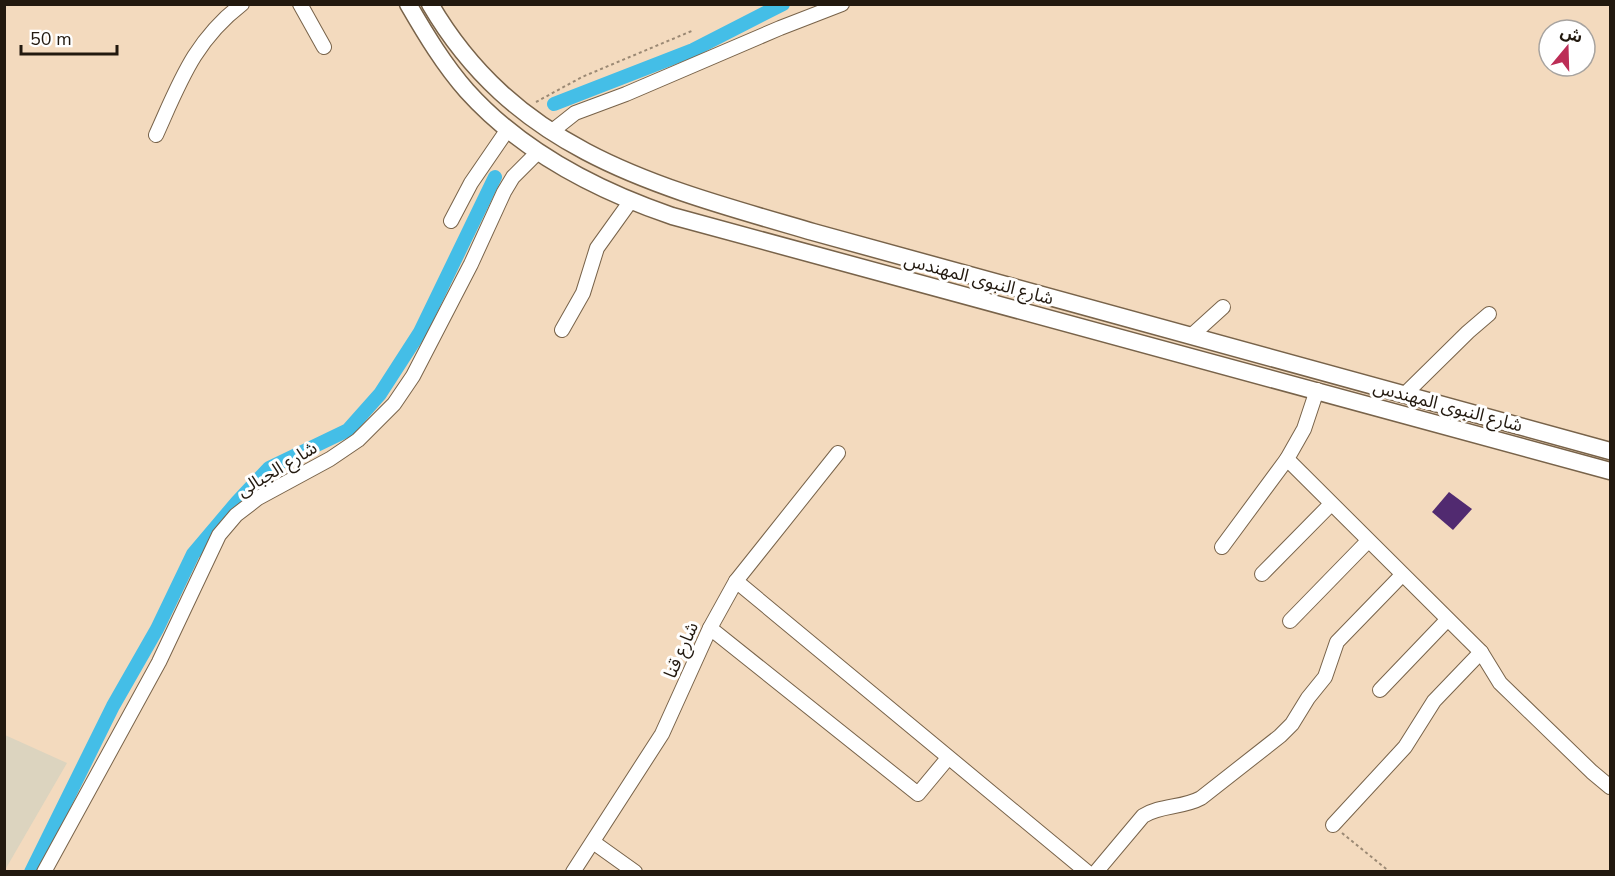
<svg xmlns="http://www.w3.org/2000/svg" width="1615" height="876" viewBox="0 0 1615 876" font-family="'Nunito Sans','Noto Sans Arabic',sans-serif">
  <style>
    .industrial { fill: #dcd4bf }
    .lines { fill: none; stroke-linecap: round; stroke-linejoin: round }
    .canal { stroke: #44bee7; stroke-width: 14 }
    .building { fill: #512a70 }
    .minor-casing { stroke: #78634a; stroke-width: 16 }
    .major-casing { stroke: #78634a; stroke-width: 19 }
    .path { stroke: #9b8974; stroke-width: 2; stroke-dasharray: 3 3; stroke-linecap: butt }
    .minor { stroke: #fff; stroke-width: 14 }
    .major { stroke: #fff; stroke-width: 16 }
    .labels { text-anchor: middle; stroke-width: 6; stroke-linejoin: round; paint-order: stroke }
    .street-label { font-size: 18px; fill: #22190f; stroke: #fff }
  </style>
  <rect width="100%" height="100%" fill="#f3dabe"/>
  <path class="industrial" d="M5 735 67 763 5 870Z"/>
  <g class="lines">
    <g class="canal">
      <path d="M554 104 693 50 783 4"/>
      <path d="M31 872 113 706 157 629 193 554 237 502 269 468 348 430 380 394 420 332 495 177"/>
    </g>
  </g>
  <path class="building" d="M1449 492 1472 509 1453 530 1432 512Z"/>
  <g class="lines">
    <g class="minor-casing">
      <g id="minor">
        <path d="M300 4 324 47"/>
        <path d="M551 132 575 113 626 94 780 28 842 4"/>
        <path d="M156 135C180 82 194 41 242 4"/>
        <path d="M451 221 471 183 508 129"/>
        <path d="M562 330 583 293 597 248 630 202"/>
        <path d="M1191 336 1223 307"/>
        <path d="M1317 390 1304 429 1287 459 1481 652 1500 683 1592 772 1610 787"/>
        <path d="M1405 394 1468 332 1489 314"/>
        <path d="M1222 547 1287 459"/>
        <path d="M1262 574 1331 504"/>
        <path d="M736 581 1087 872"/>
        <path d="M1290 621 1368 541"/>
        <path d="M710 628 918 794 948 758"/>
        <path d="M1380 690 1447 620"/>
        <path d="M1333 825 1405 747 1434 701 1481 652"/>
        <path d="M593 842 635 872"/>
        <path d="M44 872 159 662 219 535 236 515 258 498 330 459 358 440 394 404 413 376 471 264 504 192 513 177 538 152"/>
        <path d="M573 872 662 734 710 628 736 581 838 453"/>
        <path d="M1096 872 1143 816C1160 805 1183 808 1201 798L1280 736 1292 724 1308 698 1325 677 1337 642 1402 575"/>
      </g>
    </g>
    <g class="major-casing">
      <g id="major">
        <path d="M408 4C426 35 444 65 467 91 522 152 596 190 672 216L1610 471"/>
        <path d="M430 4C517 153 659 187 813 232L1610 451"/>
      </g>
    </g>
    <g class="path">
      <path d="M536 102 582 77 694 30"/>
      <path d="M1342 833 1390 872"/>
    </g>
    <use href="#minor" class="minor"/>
    <use href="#major" class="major"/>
  </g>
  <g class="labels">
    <g class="street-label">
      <text transform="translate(979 279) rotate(15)" y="6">شارع النبوى المهندس</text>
      <text transform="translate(1448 406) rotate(15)" y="6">شارع النبوى المهندس</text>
      <text transform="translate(277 469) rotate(-31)" y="6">شارع الجبالى</text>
      <text transform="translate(681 650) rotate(-66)" y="6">شارع قنا</text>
    </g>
  </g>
  <rect width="1615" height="876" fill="none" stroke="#22190f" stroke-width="12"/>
  <g transform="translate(1567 48) rotate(19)"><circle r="28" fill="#ffffff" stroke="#a7a39f" stroke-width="1.5"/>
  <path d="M0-4.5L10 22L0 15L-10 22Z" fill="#bc2d56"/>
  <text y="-9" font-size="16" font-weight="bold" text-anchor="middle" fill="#22190f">ش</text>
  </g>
  <path d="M21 45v9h96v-9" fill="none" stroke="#22190f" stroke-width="3"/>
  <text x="30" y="45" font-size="18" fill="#22190f" stroke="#ffffff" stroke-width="4.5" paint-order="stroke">50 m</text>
</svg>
